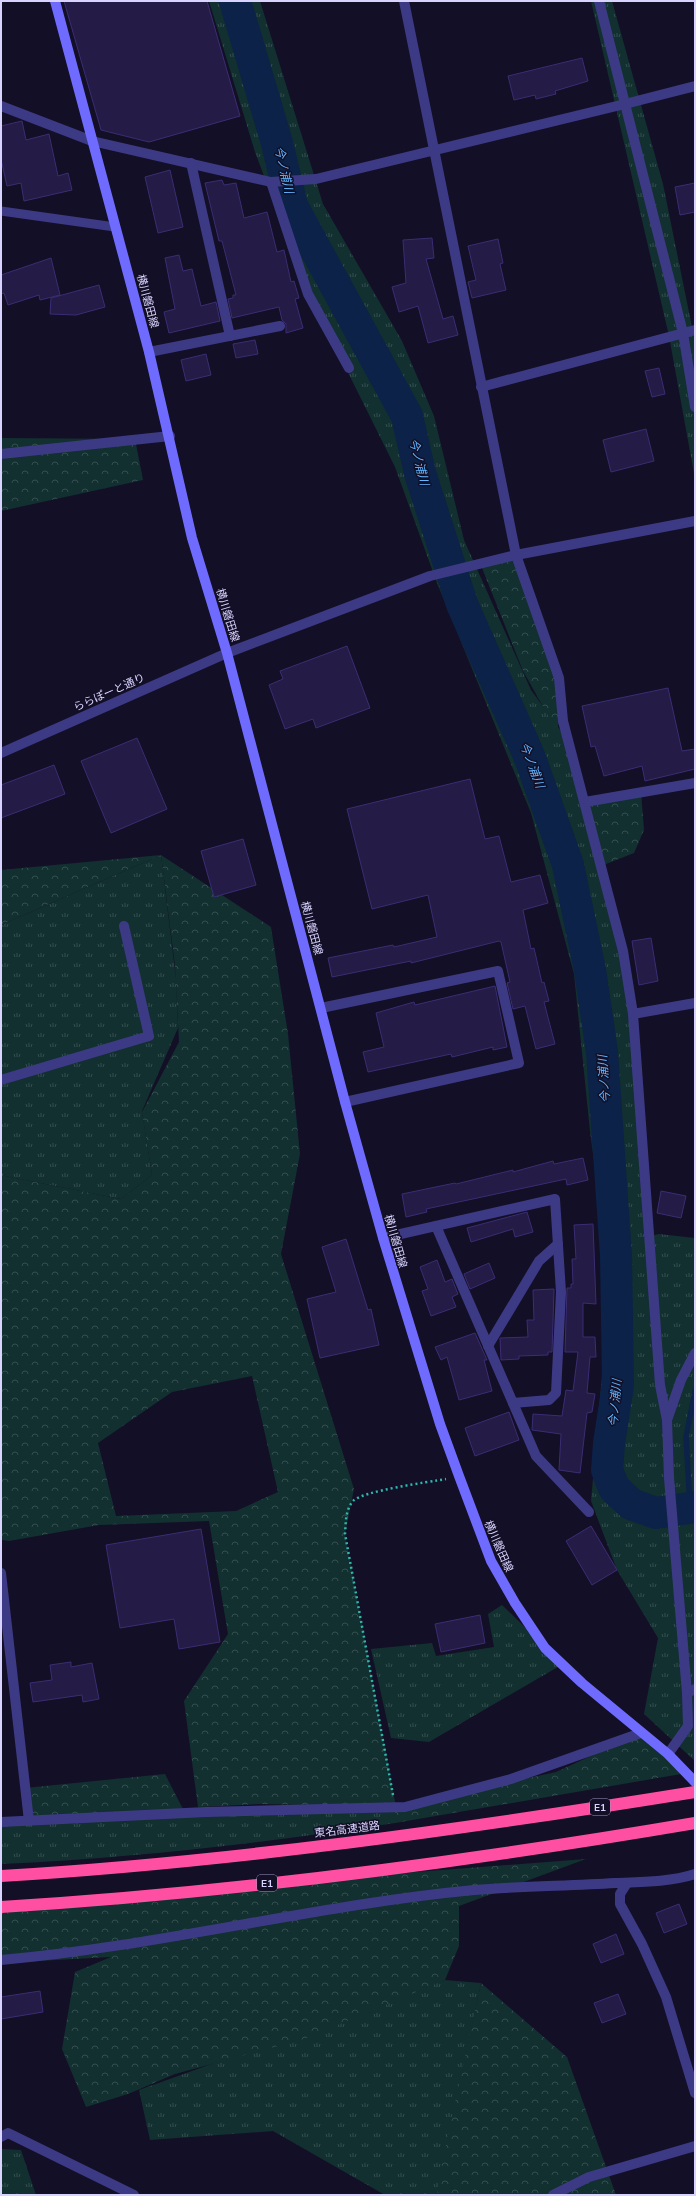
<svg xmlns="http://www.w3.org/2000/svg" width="696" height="2196" viewBox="0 0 696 2196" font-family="Mulish,'Noto Sans JP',sans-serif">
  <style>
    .grass { fill: url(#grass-tufts) }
    .forest { fill: url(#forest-crowns); fill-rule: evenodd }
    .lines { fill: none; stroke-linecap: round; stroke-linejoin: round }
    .stream { stroke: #0c2248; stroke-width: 5.5 }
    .river { stroke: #0c2248; stroke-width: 32 }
    .building { fill: #241b47; stroke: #3b2d73 }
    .path { stroke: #2fb8b0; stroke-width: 2.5; stroke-dasharray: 2 3; stroke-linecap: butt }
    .service { stroke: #3d3a85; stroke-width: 9 }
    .minor { stroke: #3d3a85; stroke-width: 10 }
    .tertiary { stroke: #3d3a85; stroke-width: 10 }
    .secondary { stroke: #6f6bff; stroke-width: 10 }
    .motorway { stroke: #ff4fa3; stroke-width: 12 }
    .labels { text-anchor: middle; stroke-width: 3; stroke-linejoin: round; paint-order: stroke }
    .shield { fill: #130f26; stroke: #9e99be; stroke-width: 1 }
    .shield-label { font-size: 10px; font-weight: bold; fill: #d9d4ff }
    .street-label { font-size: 11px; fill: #d9d4ff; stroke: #130f26 }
    .water-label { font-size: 12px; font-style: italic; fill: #62b6ff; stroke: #130f26 }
  </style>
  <defs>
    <pattern id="grass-tufts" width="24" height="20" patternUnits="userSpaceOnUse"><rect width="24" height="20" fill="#12302f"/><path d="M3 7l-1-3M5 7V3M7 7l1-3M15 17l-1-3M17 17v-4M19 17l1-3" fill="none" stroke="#344d4e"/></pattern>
    <pattern id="forest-crowns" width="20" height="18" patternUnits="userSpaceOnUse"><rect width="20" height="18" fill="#12302f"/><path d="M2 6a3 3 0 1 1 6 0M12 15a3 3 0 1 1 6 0" fill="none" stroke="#344d4e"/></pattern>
  </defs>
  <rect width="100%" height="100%" fill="#130f26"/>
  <g class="grass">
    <path d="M209 1H260L323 204 402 341 434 416 464 540 531 690 569 742 606 884 634 1034 650 1236 659 1234 695 1238V1761L644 1714 658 1638 617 1570 591 1501 610 1283 590 1131 574 974 531 813 437 583 395 467 306 288 255 152Z"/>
    <path d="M591 1H612L663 184 695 342V479L669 336Z"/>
    <path d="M161 855 176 979 178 1028 142 1111 152 1175 121 1199 5 1176 1 1170V925Z"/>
    <path d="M502 1605 563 1664 429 1742 391 1738 371 1649 432 1643 436 1656 494 1647 488 1614Z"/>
    <path d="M396 1807 395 1823C264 1843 133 1858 1 1864V1822Z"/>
    <path d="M445 1980 481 1983 437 2195H385L273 2131 150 2140 139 2090Z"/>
    <path d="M1 2149 21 2150 36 2195H1Z"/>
  </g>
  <g class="forest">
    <path d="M1 438 135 439 143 480 1 511Z"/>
    <path d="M516 555 559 678 563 721 555 728 523 671 480 563Z"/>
    <path d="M641 792 644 830 634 853 601 866 585 802Z"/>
    <path d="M161 855 271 927 288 1034 300 1154 281 1254 354 1489 345 1534 396 1807 556 1772 641 1733 687 1773 395 1823V1807L260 1804 198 1807 184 1701 228 1634 209 1521 99 1525 9 1541 2 1540 1 1170 5 1176 121 1199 152 1175 142 1112 179 1042 175 966 161 855 1 925V870ZM252 1376 278 1492 236 1511 116 1516 98 1443 172 1392Z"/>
    <path d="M165 1774 185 1813 29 1821 25 1788Z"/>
    <path d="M586 1859 459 1906V1946L445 1980 304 2039 175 2074 128 2094 86 2107 62 2049 75 1972 111 1957 1 1963V1904Z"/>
    <path d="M481 1983 567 2057 616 2195H437L442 2163Z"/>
  </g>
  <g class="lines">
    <path class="stream" d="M690 1507 686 1437 695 1391"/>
    <path class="river" d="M235 1 277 143 292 206 407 416 420 473 462 604 530 758 568 865 590 970 602 1052 616 1256 618 1385 609 1443 607 1470 614 1488 631 1504 656 1513 695 1507"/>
  </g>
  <g class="building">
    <path d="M64 1H207L240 116 149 142 101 130Z"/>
    <path d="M582 58 588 81 555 91 556 94 536 99 535 95 514 100 508 76Z"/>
    <path d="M22 121 26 140 49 134 58 176 68 173 72 190 24 201 21 183 7 186 1 159V126Z"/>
    <path d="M170 170 183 227 158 233 145 177Z"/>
    <path d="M222 180 224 185 236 183 244 218 267 212 277 252 284 250 291 282 294 281 299 298 295 299 303 328 286 333V324L282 320 279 307 232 318 228 299 233 298V295H236L222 241H219L205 183Z"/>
    <path d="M695 183V212L680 215 675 187Z"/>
    <path d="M432 238 434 258 426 259 443 319 453 316 458 335 428 343 418 306 399 312 392 287 406 283 403 240Z"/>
    <path d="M498 239 503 263 500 264 506 290 472 298 468 282 476 280 468 246Z"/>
    <path d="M179 255 183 271 192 269 201 306 216 302 220 321 169 333 164 312 175 309 165 258Z"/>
    <path d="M51 258 60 295 40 300 39 295 8 305 4 293 1 294V275Z"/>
    <path d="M99 285 105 307 76 315 50 314 51 298Z"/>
    <path d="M255 340 258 354 236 358 233 344Z"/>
    <path d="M206 354 211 375 186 381 181 360Z"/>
    <path d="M659 368 665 394 652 397 645 371Z"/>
    <path d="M646 429 654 461 611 472 603 440Z"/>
    <path d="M347 646 370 708 316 728 313 719 285 729 269 685 283 679 280 671Z"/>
    <path d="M668 688 682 751 695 749V769L645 781 642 766 604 776 595 746 591 747 582 706Z"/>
    <path d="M137 738 167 809 111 833 81 761Z"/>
    <path d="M54 765 65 794 1 818V785Z"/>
    <path d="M470 779 485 839 499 836 511 882 540 875 548 903 523 910 531 949 534 948 542 983 544 982 549 1001 544 1002 555 1044 536 1049 525 1006 513 1009 507 983 510 982 501 942 499 941 411 963V961L332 977 328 958 393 945 394 947 437 937 428 895 372 909 347 809Z"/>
    <path d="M243 839 256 885 214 897 201 851Z"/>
    <path d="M651 938 658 981 639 985 632 941Z"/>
    <path d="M495 986 507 1047 493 1050V1047L452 1057 451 1054 368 1072 363 1052 384 1047 376 1013 414 1002 415 1005Z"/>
    <path d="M583 1158 588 1180 567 1185 566 1179 426 1209 427 1212 406 1217 402 1194 455 1183 456 1184 513 1170V1172L553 1161 554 1164Z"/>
    <path d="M661 1191 686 1196 681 1218 657 1213Z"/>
    <path d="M527 1212 533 1232 515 1237 513 1229 471 1242 467 1228Z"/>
    <path d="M593 1224 596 1304 583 1303V1337H595L596 1357H590L587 1393 595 1394 592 1412 587 1413 580 1473 559 1470 561 1434 532 1430 533 1414 562 1416 566 1390 573 1391 578 1352H565L567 1288H571V1284H573L572 1259H576L574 1225Z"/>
    <path d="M346 1239 368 1310 371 1309 379 1345 320 1358 307 1299 336 1292 322 1247Z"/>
    <path d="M437 1260 445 1282 452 1279 458 1294 452 1297 456 1307 431 1316 422 1291 428 1289 420 1267Z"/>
    <path d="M489 1263 495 1278 470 1289 464 1274Z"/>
    <path d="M554 1289 552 1352H548V1355L519 1356V1359L501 1360 500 1338 528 1337 527 1320H534L533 1290Z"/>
    <path d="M475 1333 487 1360H484L492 1391 459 1400 447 1357 441 1360 435 1347Z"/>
    <path d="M509 1412 519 1440 475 1456 465 1428Z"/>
    <path d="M591 1526 617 1570 592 1585 566 1541Z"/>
    <path d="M201 1529 220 1642 179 1649 174 1619 120 1628 106 1545Z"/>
    <path d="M480 1615 485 1643 441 1652 435 1624Z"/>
    <path d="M71 1662V1667L92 1663 99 1699 83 1702 82 1695 33 1702 30 1683 52 1680 50 1665Z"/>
    <path d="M679 1904 687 1924 664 1933 656 1913Z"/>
    <path d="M616 1934 624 1954 601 1963 593 1944Z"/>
    <path d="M40 1991 43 2012 1 2019V1997Z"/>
    <path d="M618 1994 626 2014 602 2023 594 2003Z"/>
  </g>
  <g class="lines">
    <path class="path" d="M393 1795 345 1534C346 1522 345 1511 353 1501 362 1491 429 1482 446 1479"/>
    <path class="service" d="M1 211 115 227"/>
    <g class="minor">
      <path d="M404 1 516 555 559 678 563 721 623 951 633 1014 660 1385 667 1420"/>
      <path d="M1 106 92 141 271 182 316 179 625 104"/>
      <path d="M191 163 230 336"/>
      <path d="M271 182 308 294 349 368"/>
      <path d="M149 352 280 326"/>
      <path d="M481 387 695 330"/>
      <path d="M1 454 170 436"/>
      <path d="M585 802 695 783"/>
      <path d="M321 1008 498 971 519 1063 345 1102"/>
      <path d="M633 1014 695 1003"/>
      <path d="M1 1080 149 1036 124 926"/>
      <path d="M436 1226 536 1456 589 1512"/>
      <path d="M383 1238 555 1199 561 1292 556 1393 549 1400 513 1403"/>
      <path d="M488 1346 539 1261 558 1244"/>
      <path d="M1 1573 29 1821"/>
      <path d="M687 1693 695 1689"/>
      <path d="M1 1822 206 1812 405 1807 511 1779 641 1733"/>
      <path d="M627 1883 620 1894V1904L642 1944 666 1997 695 2093"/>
      <path d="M1 1960C160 1946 315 1905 474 1890 521 1886 568 1886 615 1883 641 1882 670 1882 695 1874"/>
      <path d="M1 2137 8 2133 134 2195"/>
      <path d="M553 2195 589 2177 695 2146"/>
    </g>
    <g class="tertiary">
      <path d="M599 1 683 333 695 407"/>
      <path d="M625 104 695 86"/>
      <path d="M1 753 227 653 430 576 516 555 695 521"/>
      <path d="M668 1754 688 1726 687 1693 669 1478 667 1420 681 1380 695 1353"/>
    </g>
    <path class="secondary" d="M55 1 149 352 192 538 227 653 345 1102 383 1238 440 1424 459 1476 491 1561 515 1603 545 1648 582 1683 668 1754 695 1782"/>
    <g class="motorway">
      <path d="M1 1876C233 1862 465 1829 695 1792"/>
      <path d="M1 1907C233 1893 465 1862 695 1823"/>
    </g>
  </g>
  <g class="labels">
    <g class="shield">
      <rect x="590" y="1799" width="20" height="16" rx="3"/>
      <rect x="257" y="1875" width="20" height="16" rx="3"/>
    </g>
    <g class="shield-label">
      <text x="600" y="1811">E1</text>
      <text x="267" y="1887">E1</text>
    </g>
    <g class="street-label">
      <text transform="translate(148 301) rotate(75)" y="4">横川磐田線</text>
      <text transform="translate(228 615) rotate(73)" y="4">横川磐田線</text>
      <text transform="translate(109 692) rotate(-24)" y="4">ららぽーと通り</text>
      <text transform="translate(312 928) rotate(75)" y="4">横川磐田線</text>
      <text transform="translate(396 1241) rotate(74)" y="4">横川磐田線</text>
      <text transform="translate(499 1546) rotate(66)" y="4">横川磐田線</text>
      <text transform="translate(347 1829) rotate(-7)" y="4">東名高速道路</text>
    </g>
    <g class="water-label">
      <text transform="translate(284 170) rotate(77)" y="4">今ノ浦川</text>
      <text transform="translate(419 462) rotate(76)" y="4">今ノ浦川</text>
      <text transform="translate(532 765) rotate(69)" y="4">今ノ浦川</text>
      <text transform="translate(604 1079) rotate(-94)" y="4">今ノ浦川</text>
      <text transform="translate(615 1403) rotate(-85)" y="4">今ノ浦川</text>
    </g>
  </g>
  <rect width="696" height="2196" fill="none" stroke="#d9d4ff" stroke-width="4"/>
</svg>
